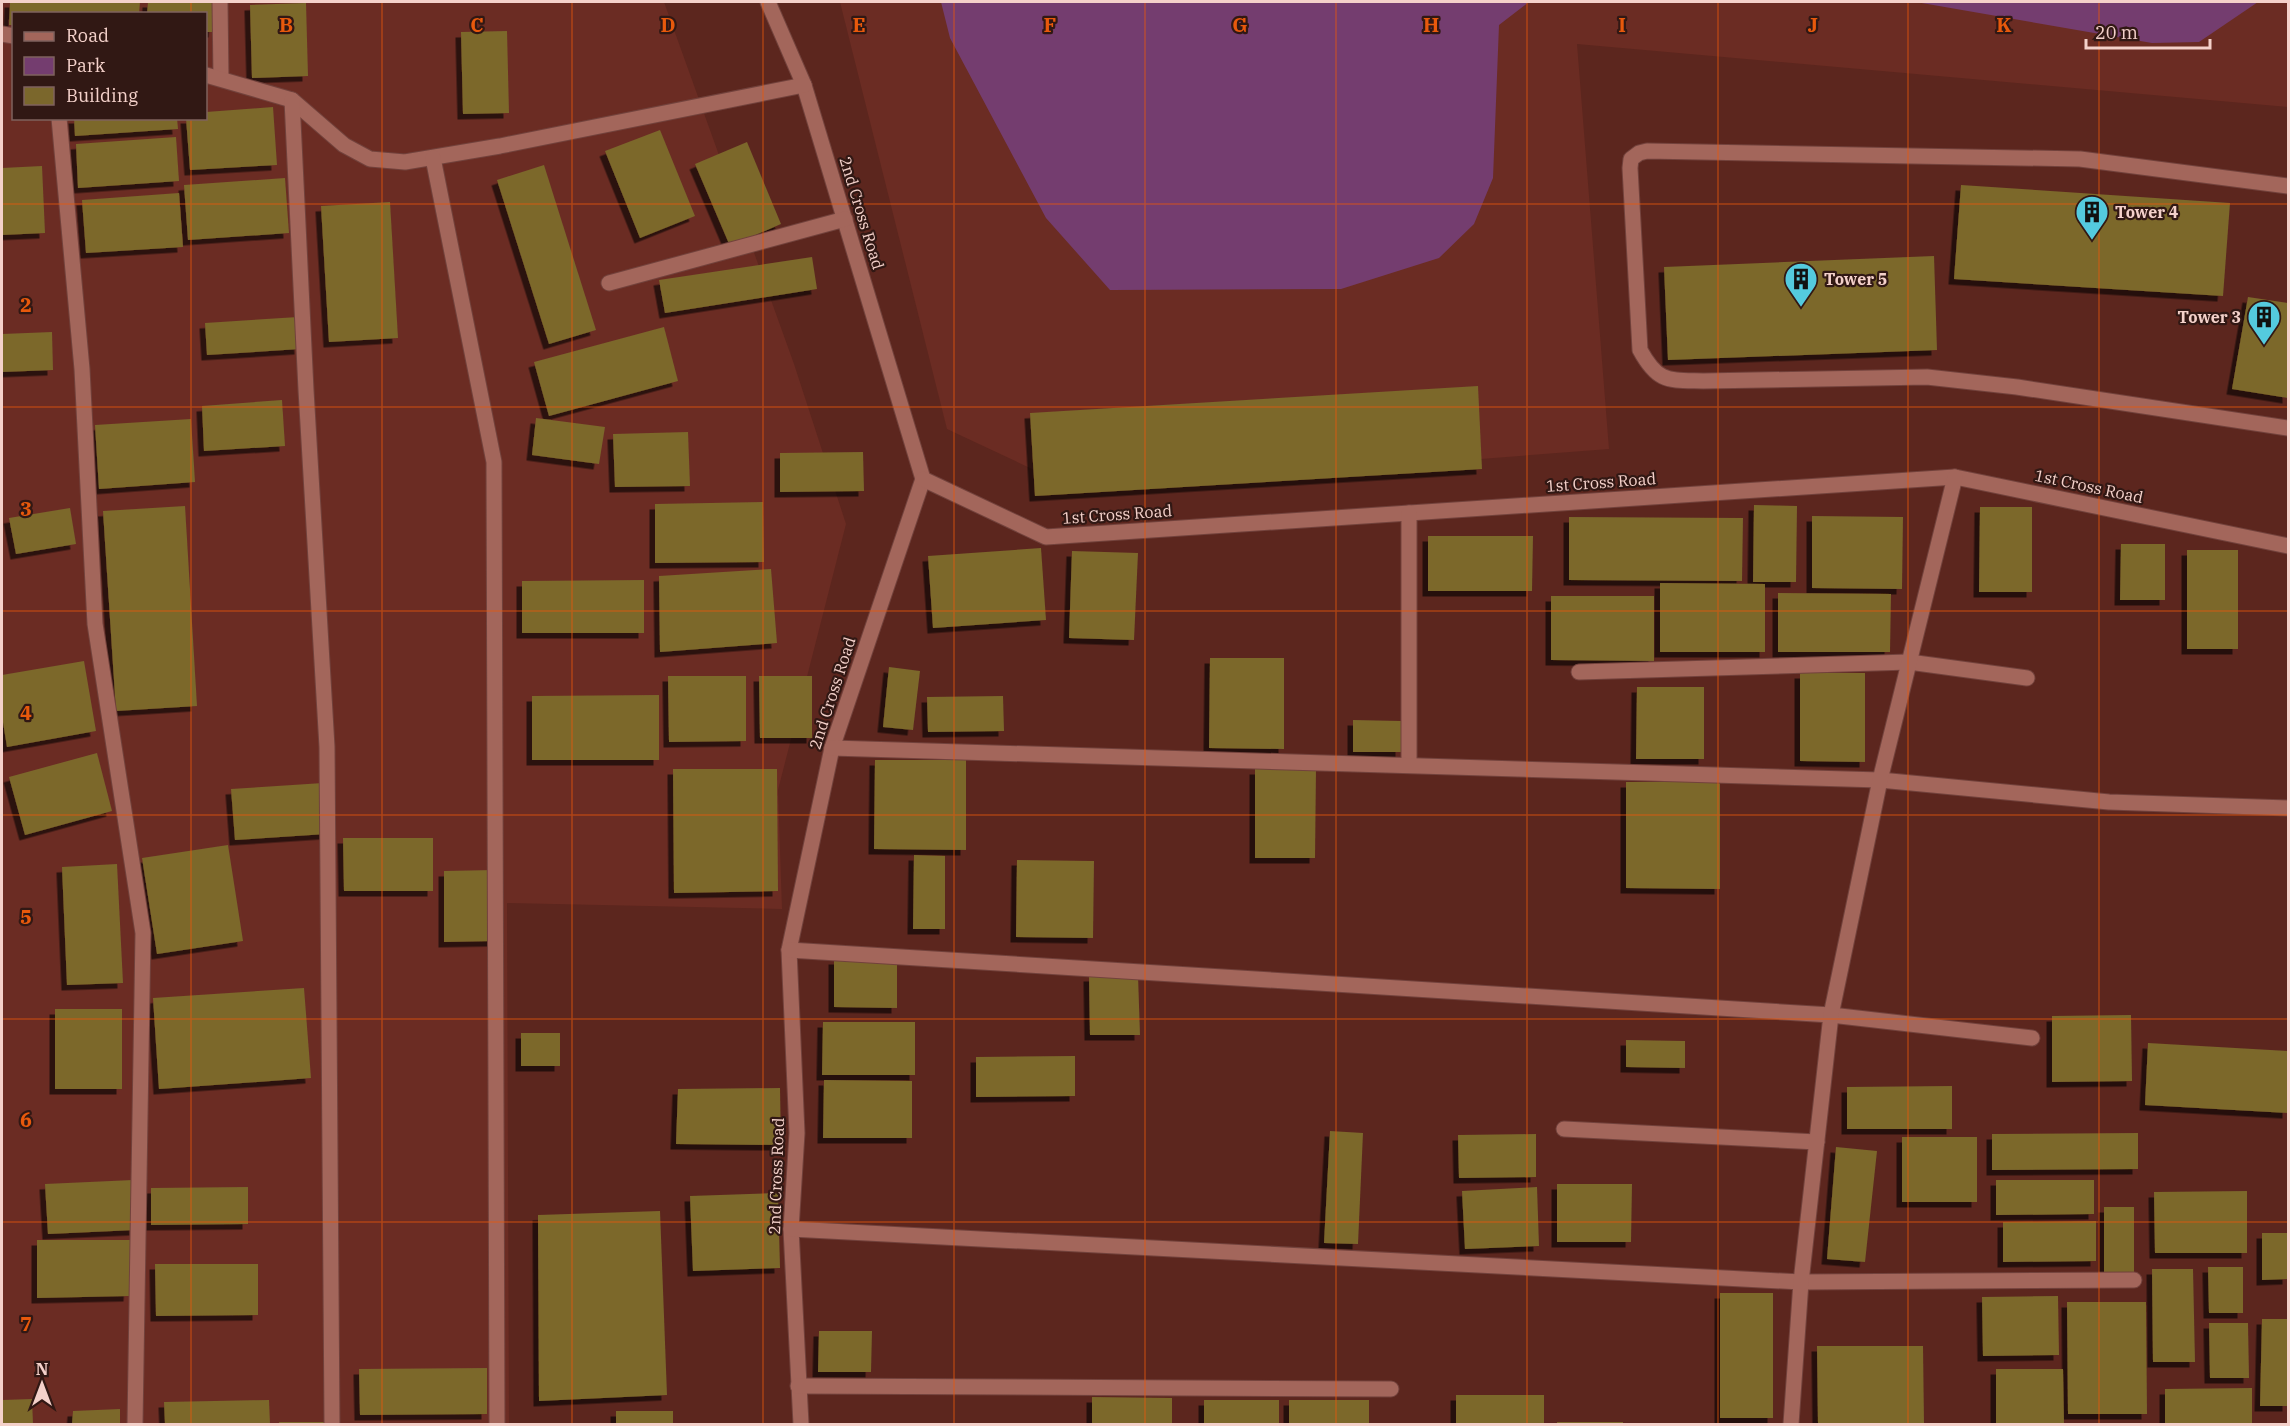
<svg xmlns="http://www.w3.org/2000/svg" width="2290" height="1426" viewBox="0 0 2290 1426" font-family="'IBM Plex Serif',serif">
  <style>
    .built { fill: #6b2c23; fill-rule: evenodd }
    .green { fill: #743d6f }
    .building { fill: #7b672c; filter: url(#shadow) }
    .lines { fill: none; stroke-linecap: round; stroke-linejoin: round }
    .minor-casing { stroke: #72423c; stroke-width: 17 }
    .minor { stroke: #a3665b; stroke-width: 15 }
    .grid { fill: none; stroke: #e8590c; stroke-width: 1.5; stroke-opacity: 0.55 }
    .labels { text-anchor: middle; stroke-width: 4.5; stroke-linejoin: round; paint-order: stroke }
    .poi-label { font-size: 16px; font-weight: bold; fill: #f4d1ca; stroke: #311814; text-anchor: start }
    .street-label { font-size: 16px; fill: #f4d1ca; stroke: #311814 }
    .grid-label { font-size: 20px; text-anchor: middle; font-weight: bold; fill: #e8590c; stroke: #311814; stroke-width: 4.5; stroke-linejoin: round; paint-order: stroke }
  </style>
  <defs>
    <filter id="shadow"><feDropShadow dx="-5.5" dy="5.5" stdDeviation="0" flood-color="#0009"/></filter>
  </defs>
  <rect width="100%" height="100%" fill="#5c261e"/>
  <g class="built">
    <path d="M2 2H664L794 364 846 524 778 790 782 909 507 903 509 1424H2ZM14 14H206V118H14Z"/>
    <path d="M840 2H2288V107L1577 44 1609 449 1077 490 947 429Z"/>
  </g>
  <g class="green">
    <path d="M941 2H1529L1499 25 1493 178 1474 224 1439 258 1341 289 1110 290 1046 218 950 38Z"/>
    <path d="M1916 2H2258L2199 42 2152 43Z"/>
  </g>
  <g class="building">
    <path d="M10 2H140L139 14H14V25H9Z"/>
    <path d="M148 2H216L214 32H206V14H147Z"/>
    <path d="M306 3 308 76 252 78 250 5Z"/>
    <path d="M507 31 509 113 463 114 461 32Z"/>
    <path d="M273 107 277 165 190 170 186 118H206V112Z"/>
    <path d="M74 118H177L178 129 75 136Z"/>
    <path d="M660 130 695 216 640 238 605 151Z"/>
    <path d="M176 137 179 181 78 188 76 144Z"/>
    <path d="M747 142 781 224 730 246 695 164Z"/>
    <path d="M544 165 596 330 549 344 497 180Z"/>
    <path d="M42 166 45 233 2 235V168Z"/>
    <path d="M285 178 289 233 188 240 184 185Z"/>
    <path d="M1961 185 2230 203 2223 296 1954 279Z"/>
    <path d="M179 193 183 247 86 253 82 200Z"/>
    <path d="M390 202 398 338 329 342 321 206Z"/>
    <path d="M1934 256 1937 350 1668 360 1664 267Z"/>
    <path d="M812 257 817 289 665 313 659 280Z"/>
    <path d="M2248 297 2288 303V398L2232 389Z"/>
    <path d="M298 317 300 349 207 355 205 323Z"/>
    <path d="M664 327 678 381 549 416 534 362Z"/>
    <path d="M52 332 53 370 2 372V334Z"/>
    <path d="M1478 386 1482 469 1035 496 1030 413Z"/>
    <path d="M282 400 285 446 204 451 202 406Z"/>
    <path d="M536 418 605 427 599 464 532 455Z"/>
    <path d="M191 419 195 482 99 489 95 425Z"/>
    <path d="M688 432 690 486 615 487 613 434Z"/>
    <path d="M863 452 864 491 780 492V453Z"/>
    <path d="M763 502 764 562 655 563V504Z"/>
    <path d="M1754 505 1797 506 1796 582H1753Z"/>
    <path d="M185 506 197 706 116 711 103 511Z"/>
    <path d="M1980 507H2032V592H1979Z"/>
    <path d="M70 508 76 544 16 554 9 518Z"/>
    <path d="M1812 516 1903 517 1902 589 1812 588Z"/>
    <path d="M1569 517 1743 518 1742 581 1569 580Z"/>
    <path d="M1428 536H1533L1532 591H1428Z"/>
    <path d="M2121 544H2165V600H2120Z"/>
    <path d="M1041 548 1046 620 933 628 928 556Z"/>
    <rect x="2187" y="550" width="51" height="99"/>
    <path d="M1072 551 1138 553 1134 640 1069 638Z"/>
    <path d="M771 569 777 643 660 652 659 576Z"/>
    <path d="M644 580V633H522V581Z"/>
    <path d="M1660 583 1765 584V652H1660Z"/>
    <path d="M1778 593 1891 594 1890 652H1778Z"/>
    <path d="M1551 596H1654V661L1551 660Z"/>
    <path d="M1210 658H1284V749L1209 748Z"/>
    <path d="M84 661 96 731 7 747 2 716V675Z"/>
    <path d="M889 667 920 671 913 730 883 727Z"/>
    <path d="M1800 673H1865V762L1800 761Z"/>
    <path d="M668 676H746V741L669 742Z"/>
    <path d="M759 676H812V738H760Z"/>
    <path d="M1637 687H1704V759H1636Z"/>
    <path d="M659 695V760H532V696Z"/>
    <path d="M1003 696 1004 731 928 732 927 697Z"/>
    <path d="M1353 720 1401 721V752H1353Z"/>
    <path d="M97 753 112 811 25 835 9 777Z"/>
    <path d="M875 760H966V850L874 849Z"/>
    <path d="M673 769H777L778 891 674 893Z"/>
    <path d="M1255 769H1316L1315 858H1255Z"/>
    <path d="M1626 782H1720V889L1626 888Z"/>
    <path d="M323 783 326 834 235 840 231 789Z"/>
    <path d="M343 838H433V891H344Z"/>
    <path d="M228 845 243 941 157 954 142 858Z"/>
    <path d="M914 855 945 856V929H913Z"/>
    <path d="M1017 860 1094 861 1093 938 1016 937Z"/>
    <path d="M117 864 123 983 67 985 62 867Z"/>
    <path d="M494 870V941L444 942V871Z"/>
    <path d="M834 959H897V1008L834 1007Z"/>
    <path d="M1138 975 1140 1035H1090L1089 976Z"/>
    <path d="M304 988 311 1078 159 1089 153 998Z"/>
    <rect x="55" y="1009" width="67" height="80"/>
    <path d="M2131 1015 2132 1081 2052 1082V1016Z"/>
    <path d="M823 1022H915V1075H822Z"/>
    <rect x="521" y="1033" width="39" height="33"/>
    <path d="M1626 1040 1685 1041V1068L1626 1067Z"/>
    <path d="M2148 1043 2288 1051V1113L2145 1105Z"/>
    <path d="M1075 1056V1096L976 1097V1057Z"/>
    <path d="M824 1080 912 1081V1138H823Z"/>
    <path d="M1952 1086V1129H1847V1087Z"/>
    <path d="M780 1088 781 1145 676 1144 678 1089Z"/>
    <path d="M1330 1131 1363 1133 1358 1244 1324 1243Z"/>
    <path d="M2138 1133V1169L1992 1170V1134Z"/>
    <path d="M1536 1134V1177L1459 1178 1458 1135Z"/>
    <rect x="1902" y="1137" width="75" height="65"/>
    <path d="M1836 1147 1877 1151 1865 1262 1827 1259Z"/>
    <path d="M133 1180 135 1230 48 1234 45 1184Z"/>
    <path d="M1996 1180H2094V1214L1996 1215Z"/>
    <path d="M1557 1184H1632L1631 1242H1557Z"/>
    <path d="M248 1187V1224L151 1225V1188Z"/>
    <path d="M1537 1187 1539 1246 1465 1249 1462 1191Z"/>
    <path d="M2247 1191V1253H2155L2154 1192Z"/>
    <path d="M778 1193 780 1268 693 1271 690 1196Z"/>
    <rect x="2104" y="1207" width="30" height="68"/>
    <path d="M660 1211 667 1395 539 1401 538 1215Z"/>
    <path d="M2096 1221V1261L2003 1262V1222Z"/>
    <path d="M2262 1233H2288V1279L2262 1280Z"/>
    <path d="M37 1240H133L129 1296 37 1298Z"/>
    <path d="M155 1264H258V1315L156 1316Z"/>
    <path d="M2208 1267H2243V1313H2209Z"/>
    <path d="M2152 1269H2193L2195 1362H2153Z"/>
    <rect x="1720" y="1293" width="53" height="125"/>
    <path d="M2058 1296 2059 1355 1983 1356 1982 1297Z"/>
    <path d="M2067 1302H2146L2147 1414H2068Z"/>
    <path d="M2262 1319H2288V1406H2260Z"/>
    <path d="M2209 1323H2248L2249 1378H2210Z"/>
    <path d="M819 1331H872L871 1372H818Z"/>
    <path d="M1817 1346H1923L1924 1424H1818Z"/>
    <path d="M487 1368V1414L360 1415 359 1369Z"/>
    <path d="M1996 1369H2063L2064 1424H1996Z"/>
    <path d="M2252 1388V1424H2165V1389Z"/>
    <rect x="1456" y="1395" width="88" height="29"/>
    <path d="M1092 1397 1172 1398V1424H1092Z"/>
    <path d="M32 1399 33 1424H2V1400Z"/>
    <path d="M269 1400 270 1424H165L164 1402Z"/>
    <rect x="1204" y="1400" width="75" height="24"/>
    <rect x="1289" y="1400" width="80" height="24"/>
    <path d="M120 1409V1424H72L73 1411Z"/>
    <rect x="616" y="1411" width="57" height="13"/>
    <rect x="279" y="1422" width="45" height="2"/>
    <rect x="1557" y="1422" width="66" height="2"/>
  </g>
  <g class="lines">
    <g class="minor-casing">
      <g id="minor">
        <path d="M220 2 221 78"/>
        <path d="M768 2 804 85 923 479 832 748 789 950 797 1133 791 1229 801 1424"/>
        <path d="M2 34 14 36"/>
        <path d="M206 75 292 100 344 145 370 159 405 162 500 146 804 85"/>
        <path d="M292 100 306 390 327 747 332 1424"/>
        <path d="M59 118 82 369 95 624 143 933 135 1424"/>
        <path d="M433 158 494 462 497 1424"/>
        <path d="M2288 186 2080 159 1647 151 1639 153 1631 159 1630 168 1640 350C1658 383 1668 380 1703 381L1927 377 2017 387 2288 428"/>
        <path d="M609 283 845 219"/>
        <path d="M923 479 1046 537 1955 477 2288 546"/>
        <path d="M1409 513V765"/>
        <path d="M1579 672 1909 662 2027 678"/>
        <path d="M832 748 1880 780 2109 802 2288 808"/>
        <path d="M789 950 1831 1015 2032 1038"/>
        <path d="M1564 1129 1817 1142"/>
        <path d="M791 1229 1801 1282 2134 1280"/>
        <path d="M798 1386 1391 1389"/>
        <path d="M1791 1424 1801 1282 1831 1015 1880 780 1955 477"/>
      </g>
    </g>
    <use href="#minor" class="minor"/>
  </g>
  <path class="grid" d="M191 2V14M382 2V1424M572 2V1424M763 2V1424M954 2V1424M1145 2V1424M1336 2V1424M1527 2V1424M1718 2V1424M1908 2V1424M2099 2V1424M191 118V1424M2 204H2288M2 407H2288M2 611H2288M2 815H2288M2 1019H2288M2 1222H2288"/>
  <defs>
    <g id="building-pin" transform="scale(1.725)"><path d="M0 17L-7.5 6A9.5 9.5 0 1 1 7.5 6Z" fill="#54cade" stroke="#311814"/><path d="M-4-6H4V6H1V3H-1V6H-4ZM-2.5-4.3h1.7v1.8h-1.7ZM.8-4.3h1.7v1.8H.8ZM-2.5-1h1.7V.8h-1.7ZM.8-1h1.7V.8H.8Z" fill="#111"/></g>
  </defs>
  <g fill-rule="evenodd">
    <use href="#building-pin" x="2092" y="212"/>
    <use href="#building-pin" x="1801" y="279"/>
    <use href="#building-pin" x="2264" y="317"/>
  </g>
  <g class="labels">
    <g class="poi-label">
      <text x="2115" y="218">Tower 4</text>
      <text x="1824" y="285">Tower 5</text>
      <text x="2241" y="323" text-anchor="end">Tower 3</text>
    </g>
    <g class="street-label">
      <text transform="translate(862 213) rotate(73)" y="6">2nd Cross Road</text>
      <text transform="translate(1601 482) rotate(-4)" y="6">1st Cross Road</text>
      <text transform="translate(2089 486) rotate(12)" y="6">1st Cross Road</text>
      <text transform="translate(1117 514) rotate(-4)" y="6">1st Cross Road</text>
      <text transform="translate(832 693) rotate(-72)" y="6">2nd Cross Road</text>
      <text transform="translate(776 1176) rotate(-88)" y="6">2nd Cross Road</text>
    </g>
  </g>
  <g class="grid-label">
    <text x="286" y="32">B</text>
    <text x="477" y="32">C</text>
    <text x="668" y="32">D</text>
    <text x="859" y="32">E</text>
    <text x="1050" y="32">F</text>
    <text x="1240" y="32">G</text>
    <text x="1431" y="32">H</text>
    <text x="1622" y="32">I</text>
    <text x="1813" y="32">J</text>
    <text x="2004" y="32">K</text>
    <text x="26" y="312">2</text>
    <text x="26" y="516">3</text>
    <text x="26" y="720">4</text>
    <text x="26" y="924">5</text>
    <text x="26" y="1127">6</text>
    <text x="26" y="1331">7</text>
  </g>
  <rect width="2290" height="1426" fill="none" stroke="#f4d1ca" stroke-width="6"/>
  <rect x="12" y="12" width="195" height="108" fill="#311814" stroke="#7f625d" stroke-width="1.5"/>
  <rect x="24" y="32" width="30" height="9" fill="#a3665b" stroke="#7f625d" stroke-width="1.5"/>
  <text x="66" y="42" font-size="18" fill="#f4d1ca">Road</text>
  <rect x="24" y="57" width="30" height="18" fill="#743d6f" stroke="#7f625d" stroke-width="1.5"/>
  <text x="66" y="72" font-size="18" fill="#f4d1ca">Park</text>
  <rect x="24" y="87" width="30" height="18" fill="#7b672c" stroke="#7f625d" stroke-width="1.5"/>
  <text x="66" y="102" font-size="18" fill="#f4d1ca">Building</text>
  <g transform="translate(42 1384)" stroke="#311814" stroke-width="4.5" paint-order="stroke">
  <path d="M0-4.5L10 22L0 15L-10 22Z" fill="#f4d1ca"/>
  <text y="-9" font-size="16" font-weight="bold" text-anchor="middle" fill="#f4d1ca">N</text>
  </g>
  <path d="M2086 39v9h124v-9" fill="none" stroke="#f4d1ca" stroke-width="3"/>
  <text x="2095" y="39" font-size="18" fill="#f4d1ca" stroke="#311814" stroke-width="4.5" paint-order="stroke">20 m</text>
</svg>
